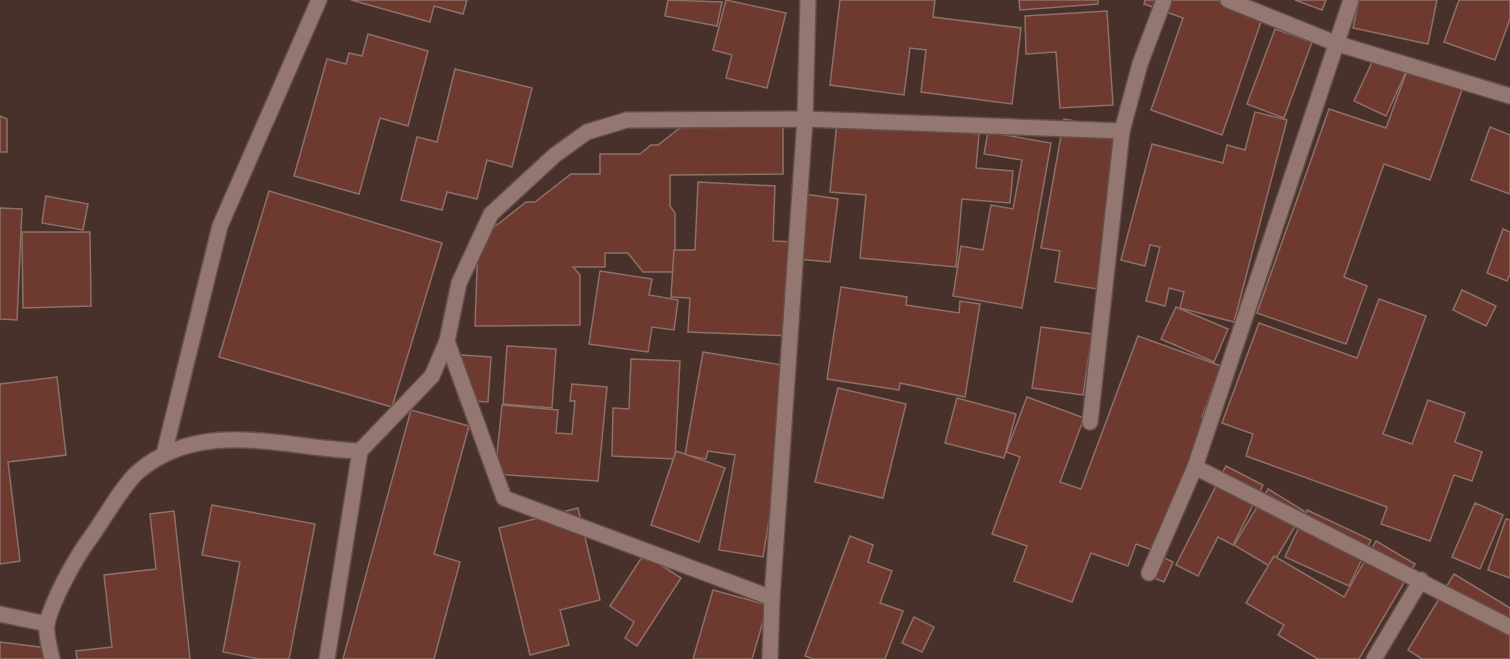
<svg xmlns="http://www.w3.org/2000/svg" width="1510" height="659" viewBox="0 0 1510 659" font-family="Helvetica,sans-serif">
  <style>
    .building { fill: #6e392e; stroke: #8d706a; stroke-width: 1.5 }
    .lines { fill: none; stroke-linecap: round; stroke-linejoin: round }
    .minor-casing { stroke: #654f4b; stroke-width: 18 }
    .minor { stroke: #947771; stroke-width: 15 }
  </style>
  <rect width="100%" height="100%" fill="#49312b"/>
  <g class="building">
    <path d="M351 0H467L463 14 434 6 430 22Z"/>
    <path d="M668 0 722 2 717 26 665 16Z"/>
    <path d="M726 0 786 13 767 88 726 78 732 55 713 50Z"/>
    <path d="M840 0H935L933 17 1021 28 1012 104 921 92 926 50 910 48 904 95 830 85Z"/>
    <path d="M1019 0H1098V4L1020 10Z"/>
    <path d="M1145 0H1235L1265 10 1222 135 1151 110 1183 18 1144 4Z"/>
    <path d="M1295 0H1326L1322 10Z"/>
    <path d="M1359 0H1437L1428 44 1353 28Z"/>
    <path d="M1459 0H1510V19L1495 60 1444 42Z"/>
    <path d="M1107 11 1113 105 1060 108 1056 52 1026 54 1025 16Z"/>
    <path d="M1275 29 1312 42 1284 118 1247 104Z"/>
    <path d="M368 34 428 51 408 126 380 118 359 194 294 176 327 59 346 64 349 53 362 56Z"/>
    <path d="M1374 58 1406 72 1386 116 1354 101Z"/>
    <path d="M1408 68 1463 87 1430 180 1384 164 1344 277 1367 286 1346 344 1257 313 1329 109 1386 128Z"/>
    <path d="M455 69 532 88 512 167 487 160 477 199 447 192 442 210 401 200 417 137 437 142Z"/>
    <path d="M1255 112 1287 120 1234 322 1180 308 1184 292 1169 288 1165 306 1146 301 1160 247 1150 245 1145 266 1121 260 1152 144 1223 163 1227 145 1245 150Z"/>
    <path d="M0 116 7 119V152H0Z"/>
    <path d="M1064 119 1126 130 1097 289 1055 282 1060 251 1041 248Z"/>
    <path d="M783 121V174L670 175V206L675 213V272H643L628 253H605V267H573L580 275V325L475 326 478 240 526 202H535L571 174H600V154H640L651 145H658L685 124Z"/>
    <path d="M837 122 979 134 976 168 1013 171 1010 203 962 199 956 267 860 258 866 195 830 192Z"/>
    <path d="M1490 127 1510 135V194L1471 180Z"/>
    <path d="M988 132 1051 143 1022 308 953 296 961 246 983 250 991 205 1013 209 1022 160 984 154Z"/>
    <path d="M698 182 775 186 773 241 796 242 791 336 688 332 690 298 671 297 674 250H695Z"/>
    <path d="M269 191 442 243 392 407 219 357Z"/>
    <path d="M805 194 838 199 830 262 797 259Z"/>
    <path d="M46 196 88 204 83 230 42 223Z"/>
    <path d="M0 208 22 209 17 320 0 319Z"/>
    <path d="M1503 229 1510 232V274L1507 281 1487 273Z"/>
    <path d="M22 232H90L91 306 23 308Z"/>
    <path d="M600 271 652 279 649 295 678 300 674 330 652 327 648 352 589 344Z"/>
    <path d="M841 287 907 297 906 305 959 313 960 301 980 304 965 397 900 383 899 390 827 379Z"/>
    <path d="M1462 290 1496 306 1486 326 1453 310Z"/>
    <path d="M1379 299 1426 316 1383 434 1412 444 1428 400 1465 413 1455 442 1482 452 1472 481 1454 475 1430 541 1381 524 1387 507 1246 456 1253 434 1222 423 1259 323 1357 358Z"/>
    <path d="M1176 307 1228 329 1214 362 1161 339Z"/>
    <path d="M1041 327 1092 334 1083 395 1032 388Z"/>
    <path d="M1138 336 1221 366 1202 417 1209 419 1160 553 1136 544 1128 566 1091 553 1072 602 1014 581 1027 546 992 534 1020 457 1006 452 1027 397 1084 418 1060 482 1081 489Z"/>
    <path d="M507 346 556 349 552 408 503 404Z"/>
    <path d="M703 352 794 367 763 557 719 550 735 455 708 451 706 459 685 455Z"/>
    <path d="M462 355 491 357 488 402 459 400Z"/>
    <path d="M631 359 680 361 675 459 612 456 613 408 629 409Z"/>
    <path d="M57 377 66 455 8 462 20 561 0 564V384Z"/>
    <path d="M572 384 607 387 598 481 495 474 502 405 558 410 556 433 572 434 575 401H570Z"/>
    <path d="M838 388 906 404 883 498 815 482Z"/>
    <path d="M957 398 1016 414 1004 458 945 443Z"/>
    <path d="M411 410 469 426 434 554 460 562 434 659H343Z"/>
    <path d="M676 451 725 468 699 542 651 525Z"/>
    <path d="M1226 466 1263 485 1233 545 1218 537 1198 576 1176 565Z"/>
    <path d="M1268 489 1304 511 1271 567 1234 545Z"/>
    <path d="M1475 503 1503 515 1480 569 1452 557Z"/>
    <path d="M212 505 315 524 289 659H259L223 652 240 562 202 555Z"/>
    <path d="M578 508 600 600 560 610 569 645 530 655 499 528Z"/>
    <path d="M1307 510 1371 540 1349 586 1285 557Z"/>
    <path d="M174 511 190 659H77L76 651 112 647 104 575 156 569 150 514Z"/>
    <path d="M1506 519 1510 520V578L1488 570Z"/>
    <path d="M850 536 873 545 868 562 892 571 880 603 903 611 885 659H813L805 656Z"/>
    <path d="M1376 541 1415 564 1359 659H1318L1278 635 1284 625 1246 603 1274 556 1344 597Z"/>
    <path d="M1154 553 1173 562 1164 582 1145 574Z"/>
    <path d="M644 554 681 578 637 646 625 638 634 622 610 606Z"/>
    <path d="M1454 574 1510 608V659H1422L1408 650Z"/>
    <path d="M713 590 768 605 752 659H693Z"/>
    <path d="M914 617 934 627 922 652 902 643Z"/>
    <path d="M0 642 47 648 45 659H0Z"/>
  </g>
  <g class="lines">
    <g class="minor-casing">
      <g id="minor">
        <path d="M1228 0 1335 43 1510 96"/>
        <path d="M447 341 504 498 772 598"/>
        <path d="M1090 422 1122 131 1140 64 1164 0"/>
        <path d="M164 454 220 226 319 0"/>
        <path d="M1195 467 1510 627"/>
        <path d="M1149 573 1195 467 1351 0"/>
        <path d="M0 614 47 624"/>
        <path d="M52 659C50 649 45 633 47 623 53 599 74 561 88 541 102 523 123 484 139 471 203 417 287 449 360 451L432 376 447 341 459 283 491 214 555 155 587 132 627 120 805 119 1122 131"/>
        <path d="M327 659 360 451"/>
        <path d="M770 659 772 598 805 119 808 0"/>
        <path d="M1374 659 1421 580"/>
      </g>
    </g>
    <use href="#minor" class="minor"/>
  </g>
</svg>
